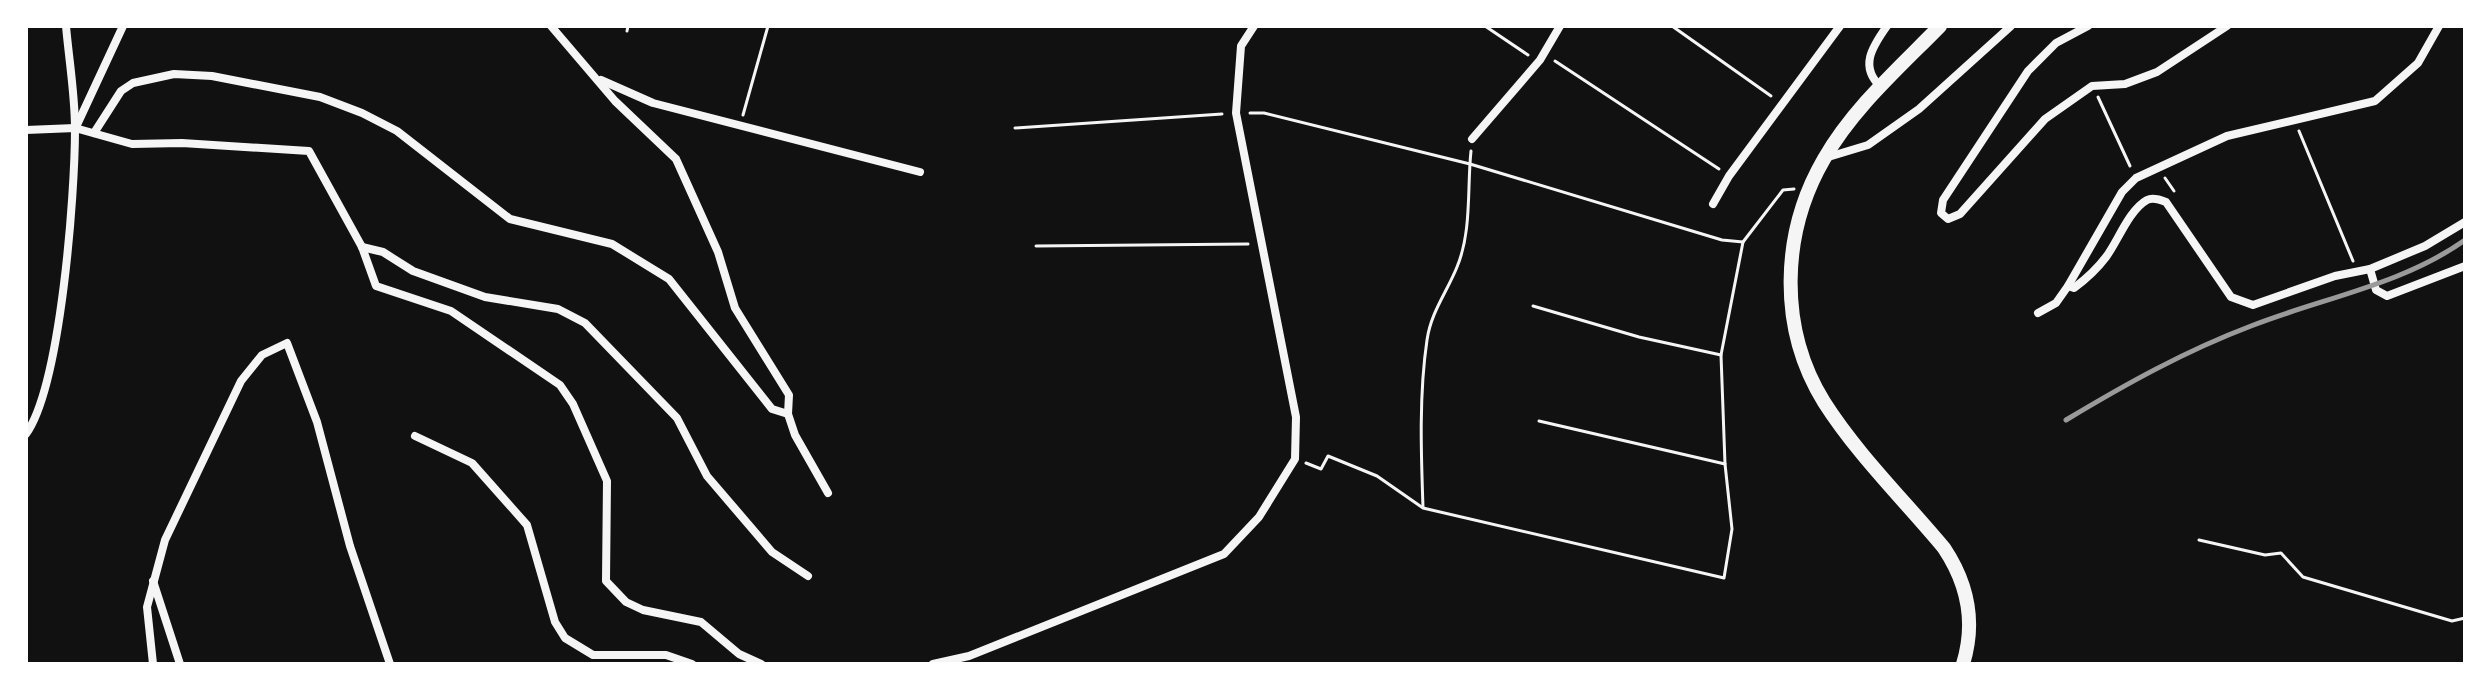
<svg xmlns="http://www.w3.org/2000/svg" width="2491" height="690" viewBox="0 0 2491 690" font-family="'IBM Plex Serif',serif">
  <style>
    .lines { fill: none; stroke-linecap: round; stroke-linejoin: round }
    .path { stroke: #f5f5f5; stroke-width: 3 }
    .minor { stroke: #f5f5f5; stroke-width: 8 }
    .trunk { stroke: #f5f5f5; stroke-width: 14 }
    .rail { stroke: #9a9a9a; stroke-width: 5 }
  </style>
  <rect width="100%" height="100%" fill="#111"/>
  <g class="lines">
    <g class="path">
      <path d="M1485 26 1528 55"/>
      <path d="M1672 26 1771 96"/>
      <path d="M627 31 628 26"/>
      <path d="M1555 61 1719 169"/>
      <path d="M2098 97 2130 166"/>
      <path d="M1250 113H1264L1470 164 1722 240 1743 242 1783 190 1794 189"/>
      <path d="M743 115 768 26"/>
      <path d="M1015 128 1222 114"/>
      <path d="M2299 131 2353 261"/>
      <path d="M2165 178 2174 191"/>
      <path d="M1036 246 1248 244"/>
      <path d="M1533 306 1639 337 1721 355"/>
      <path d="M1539 421 1725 464"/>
      <path d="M1306 463 1321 469 1328 456 1377 476 1423 508 1724 578 1732 529 1725 464 1721 355 1743 242"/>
      <path d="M1423 507C1421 452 1419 394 1427 340 1431 312 1447 292 1457 267 1472 231 1467 188 1471 151"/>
      <path d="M2199 540 2265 555 2281 553 2303 577 2452 621 2465 618"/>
    </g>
    <g class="minor">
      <path d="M2088 26 2056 43 2028 71 1943 200 1941 213 1948 219 1960 214 2045 119 2092 86 2125 84 2157 72 2227 26"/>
      <path d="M601 80 653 103 920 172"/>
      <path d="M1881 87C1859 67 1872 47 1887 26"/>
      <path d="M76 127 123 26"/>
      <path d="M26 130 75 128 132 144 182 143 309 151 362 247 376 286 451 311 560 385 573 404 607 481 606 581 626 602 643 610 701 622 739 654 761 664"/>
      <path d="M94 133 121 91 133 83 174 74 212 76 320 97 362 113 397 131 510 219 612 244 669 279 772 409 788 414 789 395 735 308 718 252 676 159 615 101 551 26"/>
      <path d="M1472 139 1540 60 1560 26"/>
      <path d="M1825 158 1868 145 1919 109 2011 26"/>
      <path d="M1713 204 1729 176 1840 26"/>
      <path d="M2465 222 2425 246 2370 269 2376 290 2387 296 2465 266"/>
      <path d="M362 247 383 252 413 271 485 297 558 309 585 323 677 418 707 476 772 552 808 576"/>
      <path d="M2068 286 2074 288C2086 279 2097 269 2106 257 2118 241 2129 210 2147 200 2153 197 2161 200 2166 202L2231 297 2253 305 2335 276 2370 269"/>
      <path d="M2038 313 2056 303 2068 286 2122 192 2136 178 2227 136 2375 101 2418 63 2439 26"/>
      <path d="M788 414 795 435 828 493"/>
      <path d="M26 434C61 385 75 193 75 129 75 95 69 60 66 26"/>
      <path d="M415 436 472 463 527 525 555 622 565 638 593 655H666L692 664"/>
      <path d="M153 581 180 664"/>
      <path d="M153 664 147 607 165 540 241 381 262 355 287 343 317 422 350 546 390 664"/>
      <path d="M933 664 969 656 1224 554 1259 517 1295 459 1296 417 1236 113 1241 46 1254 26"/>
    </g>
    <path class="trunk" d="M1940 26C1900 67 1853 108 1824 159 1781 233 1778 328 1824 402 1857 454 1904 500 1944 548 1968 584 1976 622 1963 664"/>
    <path class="rail" d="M2066 420C2126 384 2185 351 2251 326 2322 298 2402 285 2465 240"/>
  </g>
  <rect width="2491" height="690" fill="none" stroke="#ffffff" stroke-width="56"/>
</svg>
